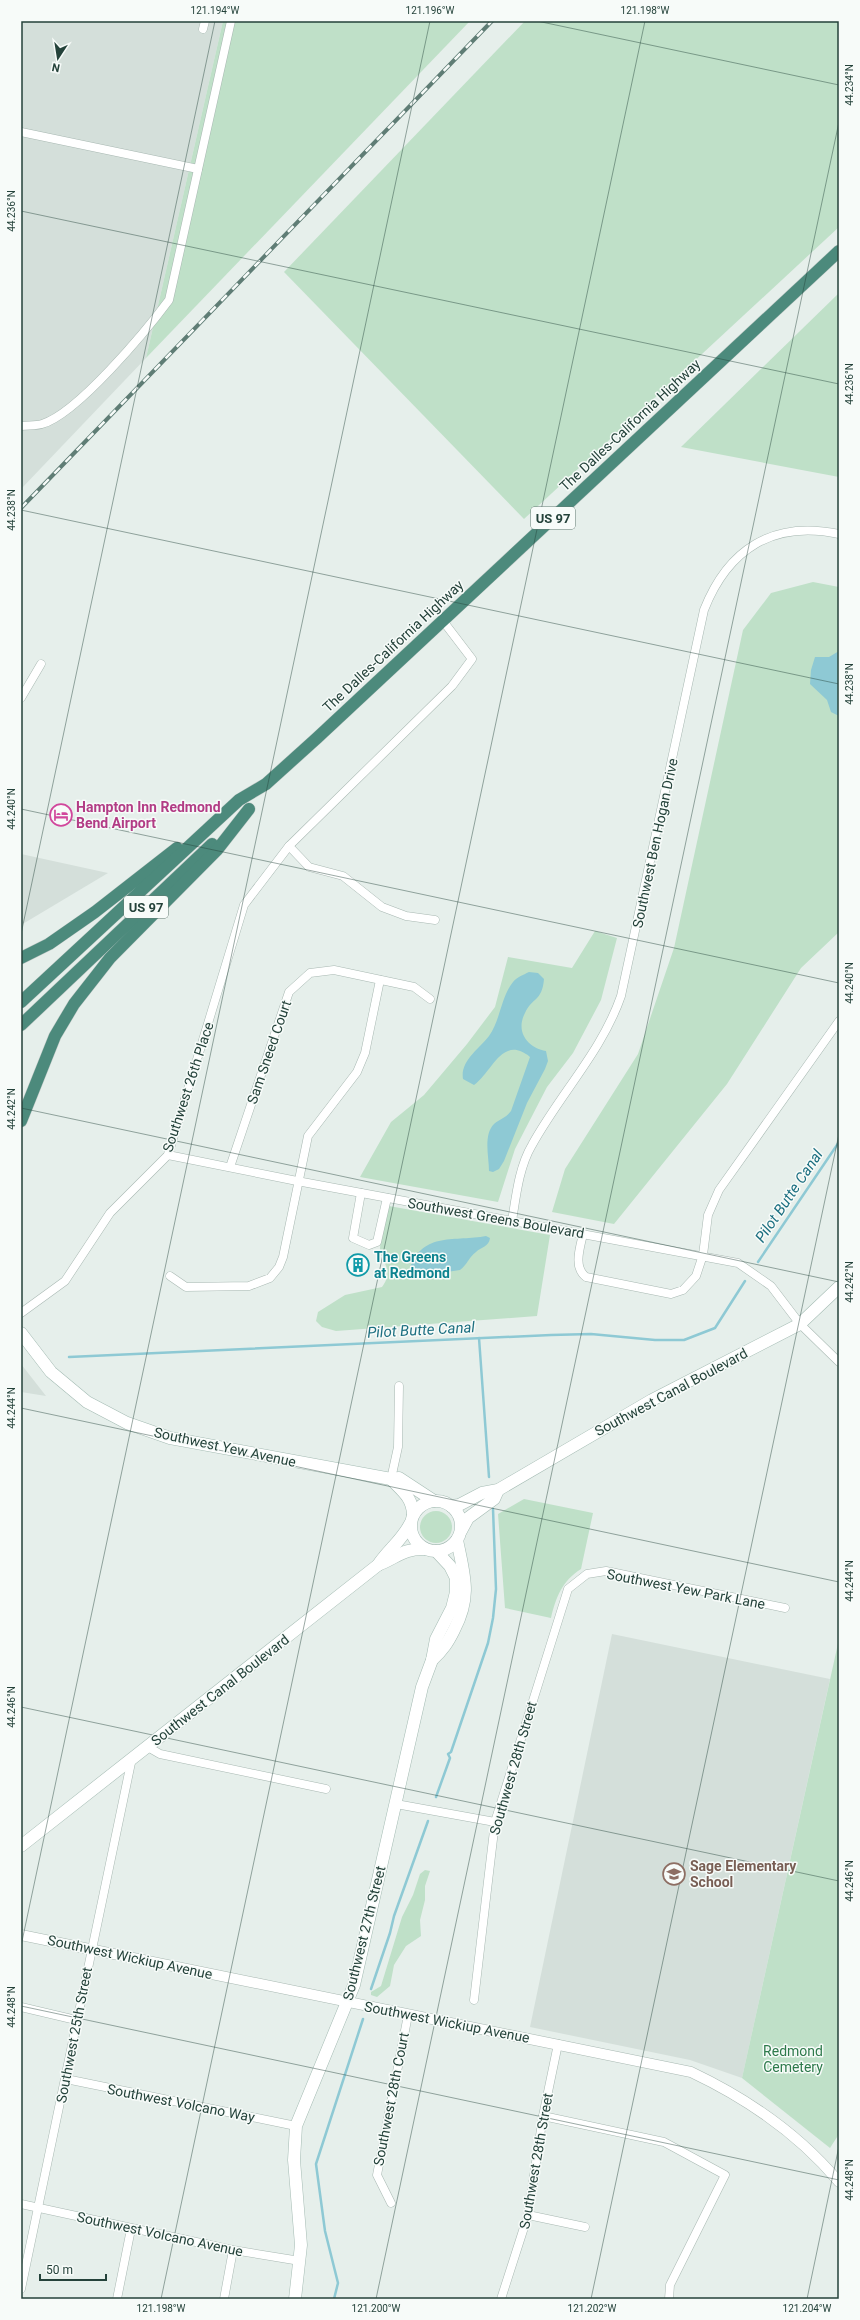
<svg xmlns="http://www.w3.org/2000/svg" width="860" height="2320" viewBox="0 0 860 2320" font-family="Roboto,sans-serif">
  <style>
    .built { fill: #d4dfda }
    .green { fill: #bfe0c8 }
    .water { fill: #8ec9d4 }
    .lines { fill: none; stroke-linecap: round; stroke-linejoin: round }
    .stream { stroke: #8ec9d4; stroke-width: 2.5 }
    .minor-casing { stroke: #a8b8b2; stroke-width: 9 }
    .tertiary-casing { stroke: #a8b8b2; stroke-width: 11 }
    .secondary-casing { stroke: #a4bbb3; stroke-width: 13 }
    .trunk-casing { stroke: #c2cac8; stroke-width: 13 }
    .minor { stroke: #fff; stroke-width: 8 }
    .tertiary { stroke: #fff; stroke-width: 10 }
    .secondary { stroke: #fff; stroke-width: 12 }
    .trunk { stroke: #4c8a7c; stroke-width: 12 }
    .rail-casing { stroke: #5f7d75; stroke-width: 4 }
    .rail { stroke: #f7fbf9; stroke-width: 2.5; stroke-dasharray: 8; stroke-linecap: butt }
    .ticks { fill: none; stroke: #24423a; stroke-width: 1; stroke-opacity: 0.45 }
    .labels { text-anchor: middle; stroke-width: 3; stroke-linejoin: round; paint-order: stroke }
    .shield { fill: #f7fbf9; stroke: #637a73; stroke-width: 1 }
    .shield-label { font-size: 13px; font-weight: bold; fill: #24423a }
    .street-label { font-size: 14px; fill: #24423a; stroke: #f7fbf9 }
    .hotel-label { font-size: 14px; font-weight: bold; fill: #b23c85; stroke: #f7fbf9; text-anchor: start }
    .culture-label { font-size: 14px; font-weight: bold; fill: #0d838f; stroke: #f7fbf9; text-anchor: start }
    .education-label { font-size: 14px; font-weight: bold; fill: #785e54; stroke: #f7fbf9; text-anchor: start }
    .park-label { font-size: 14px; fill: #2d7a4b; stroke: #f7fbf9 }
    .water-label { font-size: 15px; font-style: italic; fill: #1c6f80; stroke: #f7fbf9 }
    .neatline { fill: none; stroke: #24423a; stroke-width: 1.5 }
    .ticks-label { font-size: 10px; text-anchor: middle; fill: #24423a }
  </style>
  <rect width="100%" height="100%" fill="#e6efeb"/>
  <g class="built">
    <path d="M21 21H223L146 358 21 489Z"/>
    <path d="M21 854 108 873 21 925Z"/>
    <path d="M21 1364 46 1396 21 1392Z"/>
    <path d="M612 1634 830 1679 742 2078 690 2060 530 2027Z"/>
  </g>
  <g class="green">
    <path d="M223 21H470L146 358Z"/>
    <path d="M525 21H839V227L524 519 284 272Z"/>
    <path d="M839 293V477L681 447Z"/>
    <path d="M813 582 839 587V932L801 968 727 1084 614 1224 552 1212 565 1169 638 1054 674 948 743 630 771 593Z"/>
    <path d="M595 931 617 938 601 1000 573 1053 547 1087 515 1149 498 1202 360 1177 391 1122 424 1095 467 1044 495 1007 508 957 572 968Z"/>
    <path d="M389 1206 550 1235 537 1316 336 1331 322 1327 316 1321 318 1312 345 1295 382 1287C395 1269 381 1263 380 1249 380 1235 387 1219 389 1206Z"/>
    <path d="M524 1499 593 1513 581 1569C562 1581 556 1597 551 1618L505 1608 498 1514Z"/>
    <circle cx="436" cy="1527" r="16"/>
    <path d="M839 1639V2134L830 2148 742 2078Z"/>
    <path d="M425 1870 430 1871 425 1886V1900L420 1920 421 1936 406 1946 394 1965 390 1986 377 1997 371 1995V1992L381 1986 402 1917 413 1895 420 1874Z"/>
  </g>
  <g class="water">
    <path d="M839 651V716L831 712 827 700 810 684 811 670 815 657H829Z"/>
    <path d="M529 972 538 973 544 979C542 1002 532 997 525 1013 515 1032 528 1048 546 1051L548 1061 545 1069 527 1103 504 1161 499 1169 493 1172 489 1171C489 1157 483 1135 494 1124 500 1119 506 1118 511 1111L530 1057C502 1034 492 1073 474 1085L463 1079C460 1061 479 1049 489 1036 500 1021 501 997 513 982 517 977 523 975 529 972Z"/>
    <path d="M486 1236 490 1238C489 1247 481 1247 476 1252 469 1257 467 1265 460 1270L420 1276 412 1273 410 1268C423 1231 456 1242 486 1236Z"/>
  </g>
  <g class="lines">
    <g class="stream">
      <path d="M758 1262 839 1142"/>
      <path d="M479 1338 489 1477"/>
      <path d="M69 1357 551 1335 591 1334 655 1340H684L715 1328 745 1281"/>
      <path d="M436 1797 450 1758 448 1754 451 1752 488 1643 493 1618 496 1589 493 1509"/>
      <path d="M371 1989 390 1933 394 1916 428 1821"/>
      <path d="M334 2299 338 2283 325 2231 316 2164 363 2019"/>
    </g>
    <g class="minor-casing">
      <g id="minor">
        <path d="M203 29 205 21"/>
        <path d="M21 132 198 169"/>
        <path d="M21 426C28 425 36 426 42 424 77 414 146 331 169 300L231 21"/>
        <path d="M21 698 41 664"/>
        <path d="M435 920 406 916 382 907 343 876 309 867 289 846 452 686 472 659 443 621"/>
        <path d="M168 1155 297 1181 738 1263 771 1286 800 1324 839 1362"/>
        <path d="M230 1167 289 992 310 973 334 970 414 987 430 999"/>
        <path d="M361 1193 353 1238 369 1245 377 1242 387 1198"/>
        <path d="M512 1221C516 1196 519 1167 532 1145 560 1094 602 1051 621 996L704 610C728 549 773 520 839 534"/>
        <path d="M583 1234C580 1248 573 1267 586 1277L671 1294 683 1290 696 1276 703 1255 708 1215 719 1190 839 1021"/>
        <path d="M170 1276 186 1287 249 1286 270 1278 279 1267 283 1257 308 1136 357 1072 365 1053 380 980"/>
        <path d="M21 1313 65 1281 110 1213 168 1155 244 905 289 846"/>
        <path d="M391 1479 398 1447 399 1386"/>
        <path d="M148 1747 160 1754 326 1789"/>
        <path d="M396 1804 495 1822"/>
        <path d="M474 2000 495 1822 568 1589 587 1574 606 1571 785 1608"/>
        <path d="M21 2007 76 2020"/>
        <path d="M66 2079 296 2126"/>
        <path d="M543 2116 664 2142 725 2175 670 2285 669 2299"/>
        <path d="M391 2203 377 2175 408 2015"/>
        <path d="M21 2204 233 2250 300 2261"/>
        <path d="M528 2215 585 2227"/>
        <path d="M21 2289 132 1758"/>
        <path d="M117 2299 131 2229"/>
        <path d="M224 2299 233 2250"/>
        <path d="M501 2299 528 2215 543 2116 558 2044"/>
      </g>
    </g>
    <g class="tertiary-casing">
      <path id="tertiary" d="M21 1935 691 2072C748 2099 798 2133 839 2182"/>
    </g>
    <g class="secondary-casing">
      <g id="secondary">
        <path d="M21 1333 51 1372 87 1402 127 1423 170 1438 391 1479 399 1478 434 1501"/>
        <path d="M391 1479C402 1491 412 1497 413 1514"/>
        <circle cx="436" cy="1526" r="25"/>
        <path d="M451 1506 459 1505 482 1493 498 1490 652 1400 800 1324 839 1287"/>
        <path d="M461 1531 468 1518 494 1499 498 1490"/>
        <path d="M378 1565C388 1550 402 1540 410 1524"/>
        <path d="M432 1660C443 1650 448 1642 454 1630 472 1596 464 1575 457 1540"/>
        <path d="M21 1846 378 1565C396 1558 404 1548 425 1549"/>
        <path d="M295 2299 301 2245 294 2160 296 2126 354 1985 422 1687 432 1660 436 1639 452 1608 456 1592V1578L450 1566 436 1551"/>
      </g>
    </g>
    <g class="trunk-casing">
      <g id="trunk">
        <path d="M21 958 49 944 95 912 177 848"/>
        <path d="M21 1002 239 800 266 784 317 738 839 251"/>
        <path d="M21 1025 212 844"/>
        <path d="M21 1121 55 1036 74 1004 110 958 217 850 249 809"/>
      </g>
    </g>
    <use href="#minor" class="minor"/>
    <use href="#tertiary" class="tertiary"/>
    <use href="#secondary" class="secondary"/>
    <use href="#trunk" class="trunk"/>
    <g class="rail-casing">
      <path id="rail" d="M21 508 492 21"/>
    </g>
    <use href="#rail" class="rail"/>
  </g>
  <path class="ticks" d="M537 21 839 85M21 211 839 384M21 510 839 684M21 809 839 983M21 934 215 21M21 1108 839 1282M21 1408 839 1582M21 1707 839 1881M21 1946 430 21M21 2006 839 2180M161 2299 645 21M376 2299 839 122M591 2299 839 1134M807 2299 839 2146"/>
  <defs>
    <g id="hotel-ring" transform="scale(1.15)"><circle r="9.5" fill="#f7fbf9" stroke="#d1479c" stroke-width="1.5"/><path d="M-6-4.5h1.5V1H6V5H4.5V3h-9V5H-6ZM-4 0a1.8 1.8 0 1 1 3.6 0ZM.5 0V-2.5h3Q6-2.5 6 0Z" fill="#d1479c"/></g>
    <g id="building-ring" transform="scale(1.15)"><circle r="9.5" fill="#f7fbf9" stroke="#0f9aa8" stroke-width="1.5"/><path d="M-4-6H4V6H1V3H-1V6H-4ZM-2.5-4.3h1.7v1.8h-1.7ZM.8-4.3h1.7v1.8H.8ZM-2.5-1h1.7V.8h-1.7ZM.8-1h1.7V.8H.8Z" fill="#0f9aa8"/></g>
    <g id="school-ring" transform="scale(1.15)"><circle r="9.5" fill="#f7fbf9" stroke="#8d6e63" stroke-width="1.5"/><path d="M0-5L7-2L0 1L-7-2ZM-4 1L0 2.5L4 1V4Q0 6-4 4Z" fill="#8d6e63"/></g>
  </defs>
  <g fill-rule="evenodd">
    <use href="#hotel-ring" x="61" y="815"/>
    <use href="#building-ring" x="358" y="1265"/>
    <use href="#school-ring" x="674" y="1874"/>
  </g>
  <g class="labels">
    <g class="shield">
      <rect x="531" y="507" width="44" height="22" rx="3"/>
      <rect x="124" y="896" width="44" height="22" rx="3"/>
    </g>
    <g class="shield-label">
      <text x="553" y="523">US 97</text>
      <text x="146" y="912">US 97</text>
    </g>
    <g class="street-label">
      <text transform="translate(630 425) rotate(-43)" y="5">The Dalles-California Highway</text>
      <text transform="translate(393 646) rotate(-43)" y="5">The Dalles-California Highway</text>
      <text transform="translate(655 843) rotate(-78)" y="5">Southwest Ben Hogan Drive</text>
      <text transform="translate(269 1052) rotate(-71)" y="5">Sam Sneed Court</text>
      <text transform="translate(188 1087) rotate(-72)" y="5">Southwest 26th Place</text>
      <text transform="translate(496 1218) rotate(10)" y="5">Southwest Greens Boulevard</text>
      <text transform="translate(671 1392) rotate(-28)" y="5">Southwest Canal Boulevard</text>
      <text transform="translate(225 1447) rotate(12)" y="5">Southwest Yew Avenue</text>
      <text transform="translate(686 1589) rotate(11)" y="5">Southwest Yew Park Lane</text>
      <text transform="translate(220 1690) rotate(-38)" y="5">Southwest Canal Boulevard</text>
      <text transform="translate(513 1768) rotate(-74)" y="5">Southwest 28th Street</text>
      <text transform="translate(364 1933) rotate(-76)" y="5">Southwest 27th Street</text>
      <text transform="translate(130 1957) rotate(12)" y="5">Southwest Wickiup Avenue</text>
      <text transform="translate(447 2022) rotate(11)" y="5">Southwest Wickiup Avenue</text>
      <text transform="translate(74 2035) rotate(-79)" y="5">Southwest 25th Street</text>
      <text transform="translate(391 2099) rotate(-79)" y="5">Southwest 28th Court</text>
      <text transform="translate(181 2103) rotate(11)" y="5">Southwest Volcano Way</text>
      <text transform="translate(536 2161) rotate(-80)" y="5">Southwest 28th Street</text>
      <text transform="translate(160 2234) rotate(12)" y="5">Southwest Volcano Avenue</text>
    </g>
    <g class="hotel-label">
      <text x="76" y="812">Hampton Inn Redmond<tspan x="76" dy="16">Bend Airport</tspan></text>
    </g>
    <g class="culture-label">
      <text x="374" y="1262">The Greens<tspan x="374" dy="16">at Redmond</tspan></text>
    </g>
    <g class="education-label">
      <text x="690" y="1871">Sage Elementary<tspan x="690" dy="16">School</tspan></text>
    </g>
    <g class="park-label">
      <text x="793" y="2056">Redmond<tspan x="793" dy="16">Cemetery</tspan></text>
    </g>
    <g class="water-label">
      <text transform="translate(789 1196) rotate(-56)" y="5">Pilot Butte Canal</text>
      <text transform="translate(421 1330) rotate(-3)" y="5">Pilot Butte Canal</text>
    </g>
  </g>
  <rect width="860" height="2320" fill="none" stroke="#f7fbf9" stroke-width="44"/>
  <g transform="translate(58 58) rotate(192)" stroke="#f7fbf9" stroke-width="3" paint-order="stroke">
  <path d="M0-3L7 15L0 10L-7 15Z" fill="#24423a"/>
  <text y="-6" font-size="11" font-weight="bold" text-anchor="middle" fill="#24423a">N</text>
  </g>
  <path d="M40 2274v6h66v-6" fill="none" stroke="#24423a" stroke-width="2"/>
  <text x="46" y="2274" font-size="12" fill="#24423a" stroke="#f7fbf9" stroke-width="3" paint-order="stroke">50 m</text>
  <rect x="22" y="22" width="816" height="2276" class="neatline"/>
  <g class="ticks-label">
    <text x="215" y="14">121.194°W</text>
    <text x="430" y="14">121.196°W</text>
    <text x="645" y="14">121.198°W</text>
    <text transform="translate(849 85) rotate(-90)" y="4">44.234°N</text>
    <text transform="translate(11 211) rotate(-90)" y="4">44.236°N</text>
    <text transform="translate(849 384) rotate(-90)" y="4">44.236°N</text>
    <text transform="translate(11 510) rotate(-90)" y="4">44.238°N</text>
    <text transform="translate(849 684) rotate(-90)" y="4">44.238°N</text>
    <text transform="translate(11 809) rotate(-90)" y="4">44.240°N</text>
    <text transform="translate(849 983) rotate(-90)" y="4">44.240°N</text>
    <text transform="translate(11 1109) rotate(-90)" y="4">44.242°N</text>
    <text transform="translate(849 1282) rotate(-90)" y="4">44.242°N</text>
    <text transform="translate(11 1408) rotate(-90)" y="4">44.244°N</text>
    <text transform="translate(849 1581) rotate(-90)" y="4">44.244°N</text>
    <text transform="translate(11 1707) rotate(-90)" y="4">44.246°N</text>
    <text transform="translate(849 1881) rotate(-90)" y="4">44.246°N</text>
    <text transform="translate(11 2007) rotate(-90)" y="4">44.248°N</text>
    <text transform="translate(849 2180) rotate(-90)" y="4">44.248°N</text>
    <text x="161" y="2312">121.198°W</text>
    <text x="376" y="2312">121.200°W</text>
    <text x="592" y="2312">121.202°W</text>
    <text x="807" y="2312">121.204°W</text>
  </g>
</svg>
